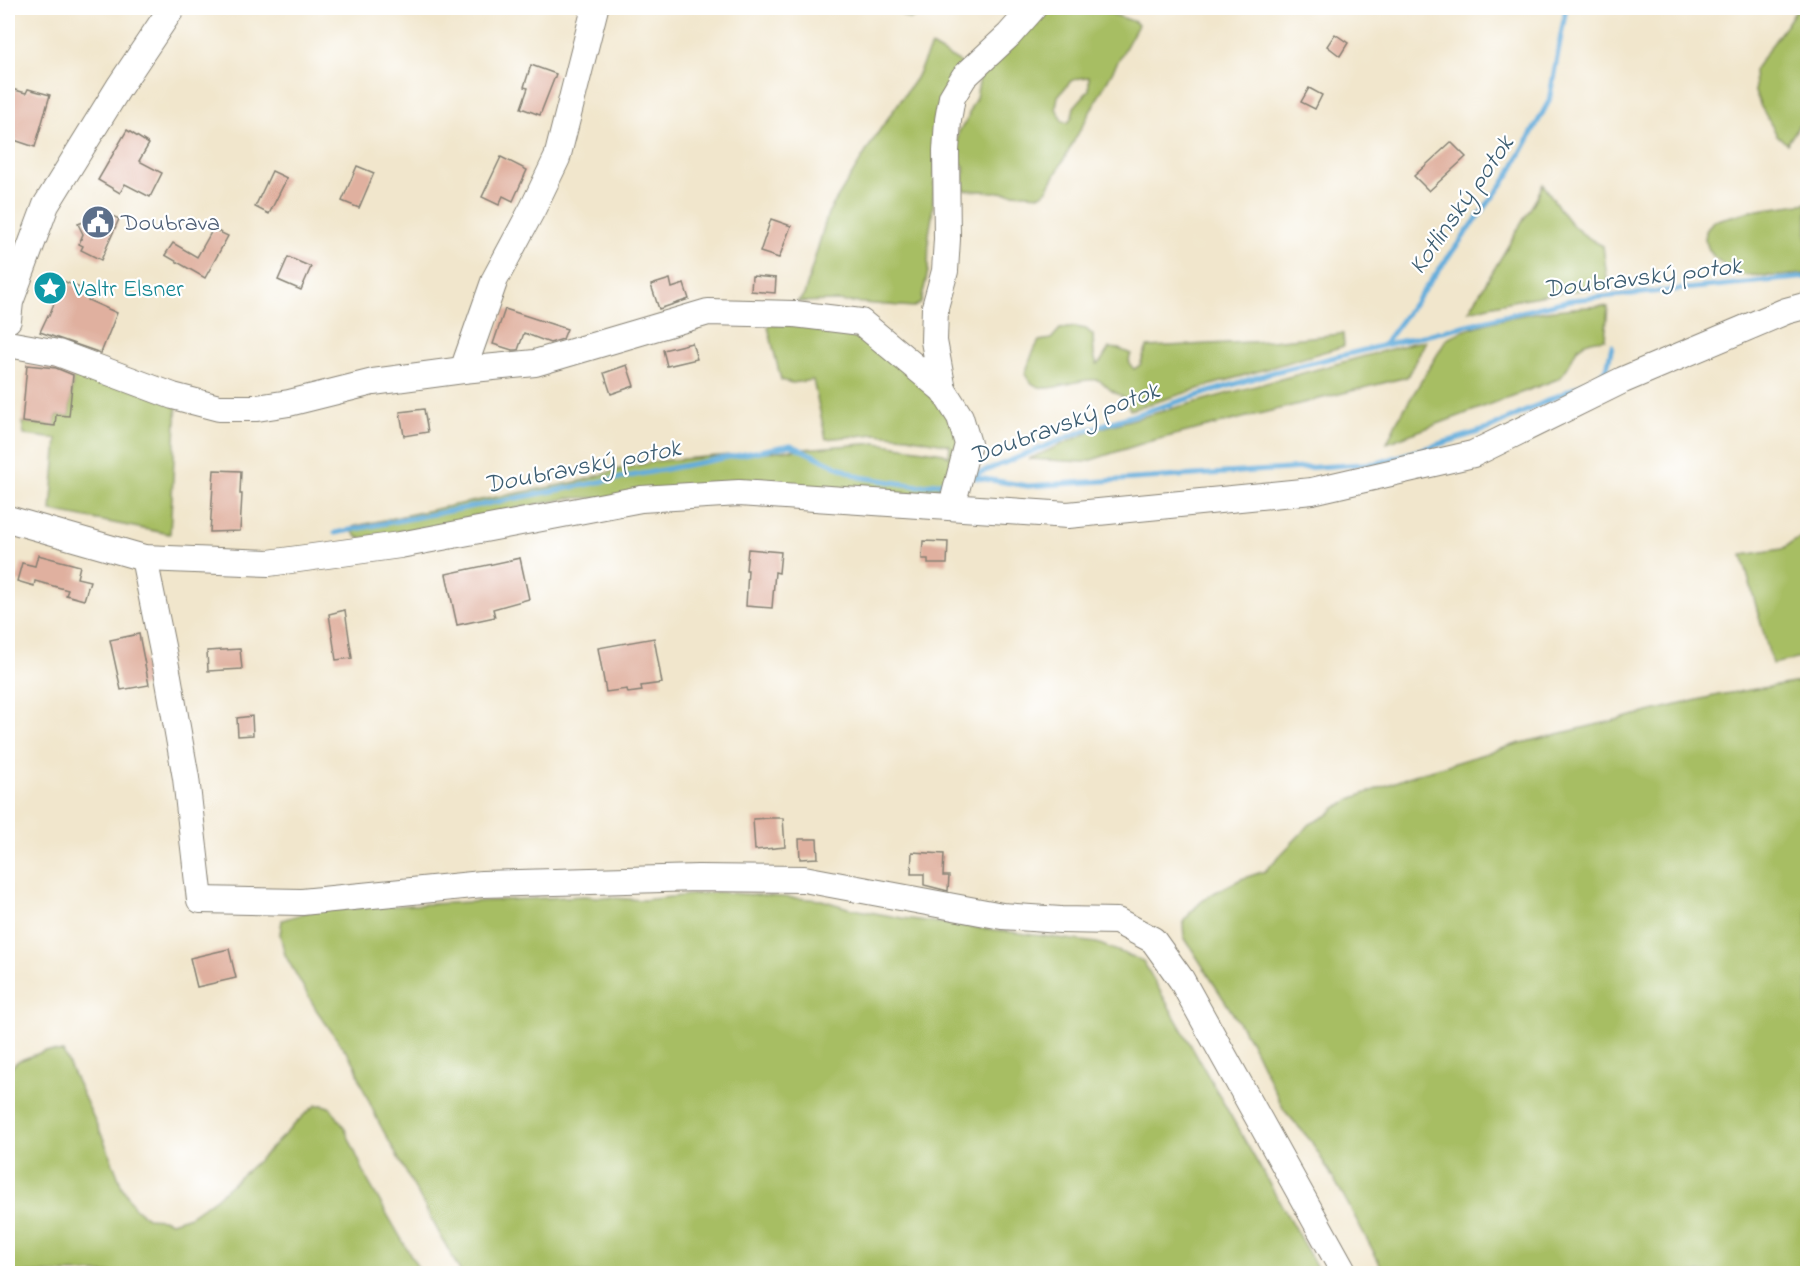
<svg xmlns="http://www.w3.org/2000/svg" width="1815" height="1281" viewBox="0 0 1815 1281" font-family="'Indie Flower',sans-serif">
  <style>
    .grass { fill: #a7be63; stroke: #626d40; stroke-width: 1.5; fill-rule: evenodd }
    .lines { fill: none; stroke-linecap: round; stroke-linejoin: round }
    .stream { stroke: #64addc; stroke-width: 5 }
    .building { fill: #e0b09f }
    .minor-casing { stroke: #868174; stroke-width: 28 }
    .minor { stroke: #fff; stroke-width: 26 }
    .labels { text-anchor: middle; stroke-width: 4.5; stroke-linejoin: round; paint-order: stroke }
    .service-label { font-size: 24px; fill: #4e5e75; stroke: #fff; text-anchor: start }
    .culture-label { font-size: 24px; fill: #0d838f; stroke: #fff; text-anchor: start }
    .water-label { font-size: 26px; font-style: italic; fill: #3c5d72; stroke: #fff }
  </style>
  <rect width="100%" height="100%" fill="#fff"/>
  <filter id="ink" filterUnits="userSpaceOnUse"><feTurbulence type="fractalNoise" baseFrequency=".0167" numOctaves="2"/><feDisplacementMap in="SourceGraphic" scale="12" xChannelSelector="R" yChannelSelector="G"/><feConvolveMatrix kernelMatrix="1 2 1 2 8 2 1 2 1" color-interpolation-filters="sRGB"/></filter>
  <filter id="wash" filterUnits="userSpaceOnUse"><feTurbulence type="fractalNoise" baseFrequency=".008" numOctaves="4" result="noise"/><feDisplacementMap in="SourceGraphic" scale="24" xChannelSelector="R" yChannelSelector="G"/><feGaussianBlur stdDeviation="1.35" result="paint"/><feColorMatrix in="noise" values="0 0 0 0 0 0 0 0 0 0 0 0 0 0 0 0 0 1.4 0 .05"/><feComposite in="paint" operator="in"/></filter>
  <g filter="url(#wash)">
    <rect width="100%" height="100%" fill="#f1e6cc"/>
    <g class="grass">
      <path d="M900 8H928L917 17 909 19 902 15Z"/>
      <path d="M1047 8H1083L1098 9 1135 22 1138 25 1047 190 1041 195 964 190V166L959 161 956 149 959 131 967 120 971 107 976 98 980 77 1040 11ZM1089 77V90L1074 107 1072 117 1068 123 1062 121 1056 108 1058 96 1071 81 1080 78Z"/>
      <path d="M1798 8H1807V113L1787 144 1777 135 1760 105 1755 92 1754 70Z"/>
      <path d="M931 46 961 63 936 155 932 217 929 234 928 271 921 303 914 307 835 301 797 302 804 295 828 213 877 134 916 78Z"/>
      <path d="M1543 184C1564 214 1568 229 1603 246L1608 285 1606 287C1559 292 1514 299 1469 311L1536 199Z"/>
      <path d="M1807 203V274L1779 276 1737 275 1714 257 1709 250 1705 239 1706 231 1713 221 1751 211Z"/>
      <path d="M1602 306 1608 307 1605 339C1565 342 1581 358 1558 379L1387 443 1397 421 1446 340C1457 332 1468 329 1481 325 1521 313 1560 308 1602 306Z"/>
      <path d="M771 324 838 327 846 333 862 339 926 378 960 436C955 458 952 483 930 494L569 498 461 519 446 524 361 538 357 537 353 532V527L356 526 455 505 581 481 620 469 658 461 876 443 944 453 949 457 950 445 908 437 875 434 826 439 813 380 792 383 781 380 768 327Z"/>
      <path d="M1075 327 1086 329 1093 335 1094 356 1097 364 1101 361 1109 348 1119 349 1131 354C1128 360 1129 365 1134 369L1140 365 1147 347 1271 341 1341 334H1343L1344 346 1201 388 1130 410C1125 397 1124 397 1112 391 1106 387 1104 381 1097 380 1073 376 1039 404 1025 374L1033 352 1039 341 1051 339 1060 329Z"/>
      <path d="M1426 341 1407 377 1147 442 1085 462 1029 459 1094 430 1413 343Z"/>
      <path d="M74 370 177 403 170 534 51 511 57 439 24 435 22 422 55 426 56 415 69 416Z"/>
      <path d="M1807 533V657L1772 664 1742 555 1782 549Z"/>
      <path d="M1807 681V1273H1385L1342 1193 1311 1141 1284 1110 1251 1042 1184 937 1183 924 1190 913 1201 902 1214 893 1241 879 1265 871 1310 824 1328 815 1335 808 1353 798 1411 776 1517 744 1718 695Z"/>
      <path d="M717 892 822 900 848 908 902 918 1097 943 1143 961 1320 1273H461L378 1121 362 1086 355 1064 317 1011 285 955 280 934 282 920 314 910 584 896 643 900Z"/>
      <path d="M45 1051 63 1052 104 1140 122 1187 134 1207 147 1218 163 1219 171 1222 190 1216 216 1198 261 1158 306 1113 316 1105H324L331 1108 344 1127 368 1181 421 1273H8V1070L18 1061Z"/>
    </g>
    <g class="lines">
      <g class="stream">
        <path d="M1384 344 1509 175 1549 101 1566 8"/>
        <path d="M972 477 1028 486 1378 463 1488 429 1597 377 1607 368 1612 346"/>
        <path d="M967 478 1083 431 1274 372 1570 300 1808 277"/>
        <path d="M335 533 791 445 860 477 918 486 952 481"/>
      </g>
    </g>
    <g id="blocks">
      <g class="building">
        <path d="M1335 34 1348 43 1340 56 1327 46Z"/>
        <path d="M531 65 556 74 540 115 521 108 528 88 524 87Z"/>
        <path d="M8 88 26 93 28 89 50 95 35 147 8 138Z"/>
        <path d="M1309 88 1322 95 1315 109 1301 102Z"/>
        <path d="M127 130 149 144 139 161 162 173 150 197 125 184 120 193 98 180Z"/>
        <path d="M1451 142 1466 157 1429 191 1414 176Z"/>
        <path d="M501 157 527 170 513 201 503 196 499 205 482 197Z"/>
        <path d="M357 166 374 173 359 208 342 201Z"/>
        <path d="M272 171 287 178 269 214 255 207Z"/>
        <path d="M93 207 119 219 101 260 81 250 83 246 79 244 83 234 78 224 86 221Z"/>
        <path d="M771 219 791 226 779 258 760 252Z"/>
        <path d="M213 229 228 236 205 278 165 255 173 243 197 257Z"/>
        <path d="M288 257 311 267 301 290 278 280Z"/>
        <path d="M752 276 776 278 775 293 751 291Z"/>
        <path d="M670 279 672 288 684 284 689 299 659 309 651 285Z"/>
        <path d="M63 281 88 291 90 294 88 300 117 313 101 353 40 332 48 315 49 316Z"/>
        <path d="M505 309 567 329 563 339 550 343 524 333 518 350H512L493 344Z"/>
        <path d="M692 343 697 359 667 366 663 350Z"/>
        <path d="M27 365 56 368 73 375 69 416 56 415 55 426 22 422Z"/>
        <path d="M627 365 634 386 611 394 604 373Z"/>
        <path d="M424 409 428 432 404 436 400 412Z"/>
        <path d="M214 470 241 471 240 494H242L240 531 210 532Z"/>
        <path d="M923 541 948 542 947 564H928V559H922Z"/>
        <path d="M748 549 781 552 779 573 775 572 772 608 746 606 748 570H746Z"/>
        <path d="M38 555 80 566 77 578 90 581 84 600 66 595 68 590 35 581 34 586 17 581 22 563 35 566Z"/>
        <path d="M520 558 529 599 493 609 495 617 457 625 446 574Z"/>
        <path d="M345 610 352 658 336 660 329 614Z"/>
        <path d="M139 634 149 685 121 690 110 640Z"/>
        <path d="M654 638 662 683 641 686 642 691 628 693 627 689 606 692 598 648Z"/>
        <path d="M240 649 242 669 208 671 207 651Z"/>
        <path d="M252 716 253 735 238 736 237 718Z"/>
        <path d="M769 818H783L785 847 755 850 753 819Z"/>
        <path d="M799 839H817L818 858 800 859Z"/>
        <path d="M912 852 944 854 943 876H949L948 891 924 885V874H911Z"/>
        <path d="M229 949 236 978 197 987 190 958Z"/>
      </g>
    </g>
  </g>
  <g filter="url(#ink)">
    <use href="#blocks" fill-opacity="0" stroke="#868174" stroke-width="1.5"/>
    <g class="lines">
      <g class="minor-casing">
        <g id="minor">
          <path d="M8 320 10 302 46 205 119 87 172 8"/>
          <path d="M8 344 58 353 173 396 219 408H257L289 403 373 382 463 370 535 363 708 312 795 314 861 322 943 390 960 417 968 444 952 506"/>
          <path d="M463 370 495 279 533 208 557 158 595 8"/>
          <path d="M943 390 934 341 935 307 945 271 947 239 946 151 948 120 952 97 964 77 1009 35 1033 8"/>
          <path d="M8 519 144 558 269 563 400 545 641 499 739 493 1068 515 1312 491 1473 454 1623 380 1786 311 1808 305"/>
          <path d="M144 558 168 676 186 778 200 900 302 902 482 884 698 878 804 879 1002 916 1061 920 1117 921 1153 940 1181 979 1345 1274"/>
        </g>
      </g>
      <use href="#minor" class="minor"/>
    </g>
  </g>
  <defs>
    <g id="civic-disc" transform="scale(1.725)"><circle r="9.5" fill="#5c6f8a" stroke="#fff"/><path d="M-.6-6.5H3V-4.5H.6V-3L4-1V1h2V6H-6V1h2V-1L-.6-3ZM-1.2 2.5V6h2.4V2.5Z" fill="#fff"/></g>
    <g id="sight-disc" transform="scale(1.725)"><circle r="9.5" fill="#0f9aa8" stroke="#fff"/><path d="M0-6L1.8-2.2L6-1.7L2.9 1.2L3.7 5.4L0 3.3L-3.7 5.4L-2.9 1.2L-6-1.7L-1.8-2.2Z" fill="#fff"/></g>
  </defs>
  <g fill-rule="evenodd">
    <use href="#civic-disc" x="98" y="222"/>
    <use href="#sight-disc" x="50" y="288"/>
  </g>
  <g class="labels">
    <g class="service-label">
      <text x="121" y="230">Doubrava</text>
    </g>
    <g class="culture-label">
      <text x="73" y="296">Valtr Elsner</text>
    </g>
    <g class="water-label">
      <text transform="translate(1460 204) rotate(-55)" y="9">Kotlinský potok</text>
      <text transform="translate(1642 276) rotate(-7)" y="9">Doubravský potok</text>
      <text transform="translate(1064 422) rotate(-20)" y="9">Doubravský potok</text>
      <text transform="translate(582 465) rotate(-11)" y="9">Doubravský potok</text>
    </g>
  </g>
  <rect width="1815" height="1281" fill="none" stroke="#fff" stroke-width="30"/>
</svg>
